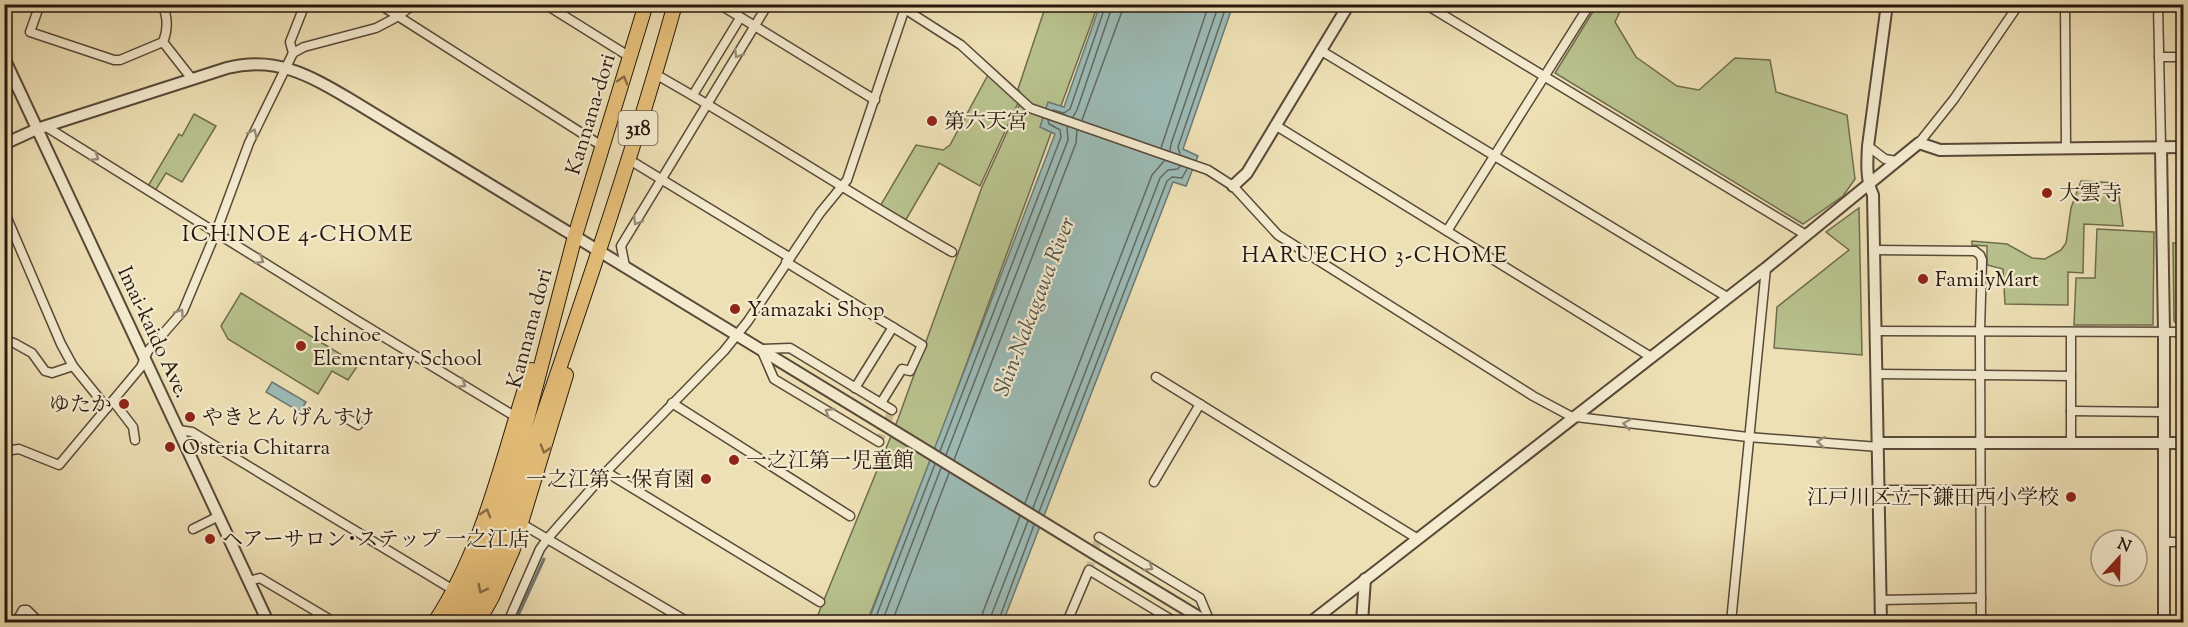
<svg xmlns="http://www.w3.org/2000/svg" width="2188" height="627" viewBox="0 0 2188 627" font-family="'Sorts Mill Goudy','Noto Serif JP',serif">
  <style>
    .green { fill: #b8c28e; stroke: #706c4e; stroke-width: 1.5 }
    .water { fill: #9cbbb6; stroke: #6d7973; stroke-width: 1.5 }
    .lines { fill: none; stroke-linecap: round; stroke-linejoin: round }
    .shore { stroke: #626962; stroke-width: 1.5 }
    .stream { stroke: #6d7973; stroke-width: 3 }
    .minor-tunnel { stroke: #c6b894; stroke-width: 8; stroke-dasharray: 8 4; stroke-linecap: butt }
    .minor-casing { stroke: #594938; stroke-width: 11 }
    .tertiary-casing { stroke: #594938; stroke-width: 14 }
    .primary-casing { stroke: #27170e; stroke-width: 16 }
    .minor { stroke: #f4ebcf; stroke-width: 8 }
    .tertiary { stroke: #f4ebcf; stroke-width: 10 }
    .primary { stroke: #e7c07a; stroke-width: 14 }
    .tertiary-bridge-casing { stroke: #594938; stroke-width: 14; stroke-linecap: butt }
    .tertiary-bridge { stroke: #f4ebcf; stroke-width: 10 }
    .oneway { stroke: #988c78 }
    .oneway2 { stroke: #876c44 }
    .poi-dot { fill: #8f2418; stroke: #f4ebcf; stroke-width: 2 }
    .labels { text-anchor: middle; stroke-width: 4.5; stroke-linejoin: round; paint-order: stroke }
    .shield { fill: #f4ebcf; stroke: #645748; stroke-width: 1.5 }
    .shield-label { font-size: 20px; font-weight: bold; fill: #27170e }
    .street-label { font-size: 21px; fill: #27170e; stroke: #f4ebcf }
    .poi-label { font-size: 21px; fill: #27170e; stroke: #f4ebcf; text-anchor: start }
    .neighbourhood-label { font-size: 22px; letter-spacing: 1.5px; fill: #27170e; stroke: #f4ebcf }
    .water-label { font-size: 22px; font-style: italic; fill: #505049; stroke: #f4ebcf }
  </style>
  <rect width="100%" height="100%" fill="#eee0b5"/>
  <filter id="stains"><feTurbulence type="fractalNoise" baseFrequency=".00333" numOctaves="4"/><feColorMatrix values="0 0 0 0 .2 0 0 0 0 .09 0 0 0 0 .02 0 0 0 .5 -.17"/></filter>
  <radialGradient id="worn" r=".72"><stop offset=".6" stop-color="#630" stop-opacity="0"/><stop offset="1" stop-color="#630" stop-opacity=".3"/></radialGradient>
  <g class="green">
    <path d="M1046 5H1098L940 436 867 622H815L898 419 982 187 1023 97 1018 89Z"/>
    <path d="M1597 5H1623L1615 22 1636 57 1677 86 1699 90 1735 58 1770 60 1776 92 1847 115 1855 179 1843 196 1803 224 1555 73Z"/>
    <path d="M988 75 1018 103 980 186 939 163 904 223 879 208 916 145 943 150 950 145Z"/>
    <path d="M194 114 216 126 182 182 166 173 155 191 148 186 179 134 182 136Z"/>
    <path d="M2081 181 2117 183 2123 226 2084 224 2083 273 2068 272V305L2005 304 2003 269 1987 265V246L1972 245V241L2007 244 2032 258 2045 259 2061 250 2066 243 2071 208Z"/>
    <path d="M1859 208 1862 355 1774 348 1777 307 1849 250 1826 232Z"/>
    <path d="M2097 229 2154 232 2153 325H2074L2076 278H2095Z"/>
    <path d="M2173 243H2183V326H2179L2174 321Z"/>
    <path d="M241 293 358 365 348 380 332 371 318 394 228 339 221 326Z"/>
  </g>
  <g class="water">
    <path d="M1100 5H1233L1183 149 1198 156 1186 186 1173 182 1003 622H868L1055 134 1040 127 1048 102 1064 107Z"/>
    <path d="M272 382 306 402 300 412 266 392Z"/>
  </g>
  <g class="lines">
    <g class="shore">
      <path d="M1053 110 1064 113 1070 109 1106 4"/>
      <path d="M1073 117 1077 110 1113 4"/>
      <path d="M1082 120 1121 14 1122 4"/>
      <path d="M1161 148 1209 4"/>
      <path d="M1170 151 1171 144 1219 4"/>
      <path d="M1180 154 1178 147 1227 4"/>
      <path d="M940 451 1061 137 1060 130 1049 124 1048 120"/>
      <path d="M946 455 1068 140 1067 127"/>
      <path d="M954 460 1076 143 1077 130"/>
      <path d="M1025 503 1152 175 1164 161"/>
      <path d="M1033 508 1160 178 1168 170 1178 169 1180 166"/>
      <path d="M1039 512 1167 181 1172 177 1182 178 1187 169"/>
      <path d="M874 622 935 464"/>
      <path d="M882 622 941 468"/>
      <path d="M892 622 949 473"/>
      <path d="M981 622 983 612 1020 516"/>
      <path d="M990 622 991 616 1028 521"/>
      <path d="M998 622 1034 525"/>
    </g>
    <path class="stream" d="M515 622 544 559"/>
    <g class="minor-tunnel">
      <path d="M879 442 892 410"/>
      <path d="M1089 570 1099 537"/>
    </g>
    <g class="minor-casing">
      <g id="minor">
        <path d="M40 4 30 32 114 60H120L163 42"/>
        <path d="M162 4C168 17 168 30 163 42L192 79"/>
        <path d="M379 4 602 146"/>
        <path d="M545 4 630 57"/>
        <path d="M719 4 875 100"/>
        <path d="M897 4 961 45 1030 108 1208 170 1233 186 1278 235 1533 396 1574 418"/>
        <path d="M1425 4 1806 235"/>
        <path d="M2065 4 2066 148"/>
        <path d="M2158 4 2161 148"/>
        <path d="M1320 50 1727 297"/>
        <path d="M293 53 290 42 305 4"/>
        <path d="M2159 57H2184"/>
        <path d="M655 74C755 130 851 195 952 252"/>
        <path d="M693 95 740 18"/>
        <path d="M1275 125 1651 357"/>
        <path d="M45 126 356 320 516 417"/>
        <path d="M1919 143 1954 99 2019 4"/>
        <path d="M1868 146 1885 159 1896 161"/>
        <path d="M628 159 789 257"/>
        <path d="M4 211 61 344 73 366 107 408"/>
        <path d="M1447 231 1590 4"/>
        <path d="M1874 250 1975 251 1980 255 1982 260 1980 331 1981 622"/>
        <path d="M786 262 922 345 910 371 902 369 881 403"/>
        <path d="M625 266 621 246 768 4"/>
        <path d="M1876 331 2184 332"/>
        <path d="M4 340 14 343 32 353 45 371 52 373 73 366"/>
        <path d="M1877 374 2071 376"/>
        <path d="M1156 377 1418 539"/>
        <path d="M855 388 893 327"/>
        <path d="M113 401 133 427 135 440"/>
        <path d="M672 403 850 516"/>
        <path d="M2071 411 2164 412"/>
        <path d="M1576 417 1748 437 1879 447"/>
        <path d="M346 418 358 425"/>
        <path d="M179 430 192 432 455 591"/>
        <path d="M879 442 774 379 761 349 790 348 892 410"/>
        <path d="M2071 443V332"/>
        <path d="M4 451 19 449 59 465 141 367 148 351 183 311 216 232 249 143 293 53 304 47 376 28 397 17 414 4"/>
        <path d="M606 472 820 602"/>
        <path d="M1154 482 1200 404"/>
        <path d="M1879 490H1980"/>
        <path d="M522 524 688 622"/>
        <path d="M193 529 219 516"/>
        <path d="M1099 537 1200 598 1210 622"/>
        <path d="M2164 542H2184"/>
        <path d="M249 581 260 578 334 622"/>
        <path d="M1881 600 1981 598"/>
        <path d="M16 622 23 610H27L39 622"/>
        <path d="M508 622 540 549 548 538 606 472 724 351 748 321 820 213 847 180 906 5"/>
        <path d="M1067 622 1089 570 1175 622"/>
        <path d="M1731 622 1766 268"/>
      </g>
    </g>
    <g class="tertiary-casing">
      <g id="tertiary">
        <path d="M4 58 268 622"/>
        <path d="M4 144 37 129 227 68C277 55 312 77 353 101L881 423"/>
        <path d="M2161 148 2164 332V622"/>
        <path d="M1233 186 1247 173 1349 4"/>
        <path d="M1879 443H2184"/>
        <path d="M1098 556 1207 622"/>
        <path d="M1311 622 1766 268 1919 143 1940 150 2184 147"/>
        <path d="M1362 622 1365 579"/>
        <path d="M1881 622 1873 195C1866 180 1867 163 1868 146L1887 4"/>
      </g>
    </g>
    <g class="primary-casing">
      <g id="primary">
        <path d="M435 622C485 546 503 455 531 370"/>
        <path d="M449 622 475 578 500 513 524 431 575 236 646 4"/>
        <path d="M464 622C504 555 521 480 546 407 592 273 637 140 675 4"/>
        <path d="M478 622 492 597 513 549 566 375"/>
      </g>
    </g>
    <use href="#minor" class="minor"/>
    <use href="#tertiary" class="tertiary"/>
    <use href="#primary" class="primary"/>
    <g class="tertiary-bridge-casing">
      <path id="tertiary-bridge" d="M881 423 1098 556"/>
    </g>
    <use href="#tertiary-bridge" class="tertiary-bridge"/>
  </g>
  <defs><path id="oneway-chevron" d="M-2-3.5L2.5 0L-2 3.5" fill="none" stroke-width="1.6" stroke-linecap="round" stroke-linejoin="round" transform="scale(1.5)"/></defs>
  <g class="oneway">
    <use href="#oneway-chevron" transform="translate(738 54) rotate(121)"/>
    <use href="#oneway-chevron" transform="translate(253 133) rotate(-65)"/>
    <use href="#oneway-chevron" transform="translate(95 157) rotate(32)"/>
    <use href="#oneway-chevron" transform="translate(637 221) rotate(122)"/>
    <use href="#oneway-chevron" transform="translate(260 260) rotate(31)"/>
    <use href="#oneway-chevron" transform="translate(180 313) rotate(-56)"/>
    <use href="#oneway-chevron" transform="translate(462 384) rotate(32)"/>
    <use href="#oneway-chevron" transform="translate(829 412) rotate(-149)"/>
    <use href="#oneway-chevron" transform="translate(1627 424) rotate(-172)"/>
    <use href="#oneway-chevron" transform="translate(1821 442) rotate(-176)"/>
    <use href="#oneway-chevron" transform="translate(1149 567) rotate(32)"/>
  </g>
  <g class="oneway2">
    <use href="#oneway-chevron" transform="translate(623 80) rotate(-73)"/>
    <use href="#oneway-chevron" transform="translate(545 449) rotate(107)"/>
    <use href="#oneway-chevron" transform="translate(486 513) rotate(-73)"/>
    <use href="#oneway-chevron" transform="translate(482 589) rotate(117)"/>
  </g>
  <g class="poi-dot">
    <circle cx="932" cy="121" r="6"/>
    <circle cx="2047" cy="193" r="6"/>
    <circle cx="1923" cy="279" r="6"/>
    <circle cx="735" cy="309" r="6"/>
    <circle cx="301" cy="346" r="6"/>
    <circle cx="124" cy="404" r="6"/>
    <circle cx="190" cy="417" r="6"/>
    <circle cx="170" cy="447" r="6"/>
    <circle cx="734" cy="460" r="6"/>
    <circle cx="706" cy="479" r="6"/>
    <circle cx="2071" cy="497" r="6"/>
    <circle cx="210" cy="539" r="6"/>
  </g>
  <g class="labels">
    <rect class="shield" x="618.5" y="111" width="39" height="34" rx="4.5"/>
    <g class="shield-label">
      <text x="638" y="135">318</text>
    </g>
    <g class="street-label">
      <text transform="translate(590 114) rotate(-73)" y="7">Kannana-dori</text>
      <text transform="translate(529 328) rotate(-75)" y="7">Kannana dori</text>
      <text transform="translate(154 332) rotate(65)" y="7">Imai-kaido Ave.</text>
    </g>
    <g class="poi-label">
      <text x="944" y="128">第六天宮</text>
      <text x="2059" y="200">大雲寺</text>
      <text x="1935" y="286">FamilyMart</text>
      <text x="747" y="316">Yamazaki Shop</text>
      <text x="313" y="341">Ichinoe<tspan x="313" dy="24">Elementary School</tspan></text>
      <text x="112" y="411" text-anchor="end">ゆたか</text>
      <text x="202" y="424">やきとん げんすけ</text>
      <text x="182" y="454">Osteria Chitarra</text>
      <text x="746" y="467">一之江第一児童館</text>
      <text x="694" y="486" text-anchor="end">一之江第一保育園</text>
      <text x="2059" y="504" text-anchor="end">江戸川区立下鎌田西小学校</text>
      <text x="222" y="546">ヘアーサロン･ステップ 一之江店</text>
    </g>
    <g class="neighbourhood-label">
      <text x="298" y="241">ICHINOE 4-CHOME</text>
      <text x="1375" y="262">HARUECHO 3-CHOME</text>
    </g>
    <g class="water-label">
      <text transform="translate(1033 306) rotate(-69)" y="8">Shin-Nakagawa River</text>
    </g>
  </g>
  <rect width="2188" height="627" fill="none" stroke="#eee0b5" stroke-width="24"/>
  <rect x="6" y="6" width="2176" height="615" fill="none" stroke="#27170e" stroke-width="3"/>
  <rect x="12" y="12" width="2164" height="603" fill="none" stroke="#27170e" stroke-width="1.5"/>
  <g transform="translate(2119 558) rotate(22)"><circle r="28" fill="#f4ebcf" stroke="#a29682" stroke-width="1.5"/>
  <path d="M0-4.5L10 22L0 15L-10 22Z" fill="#8f2418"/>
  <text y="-9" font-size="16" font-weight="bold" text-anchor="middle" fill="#27170e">N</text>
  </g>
  <rect width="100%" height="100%" filter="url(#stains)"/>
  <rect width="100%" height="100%" fill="url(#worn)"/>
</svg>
